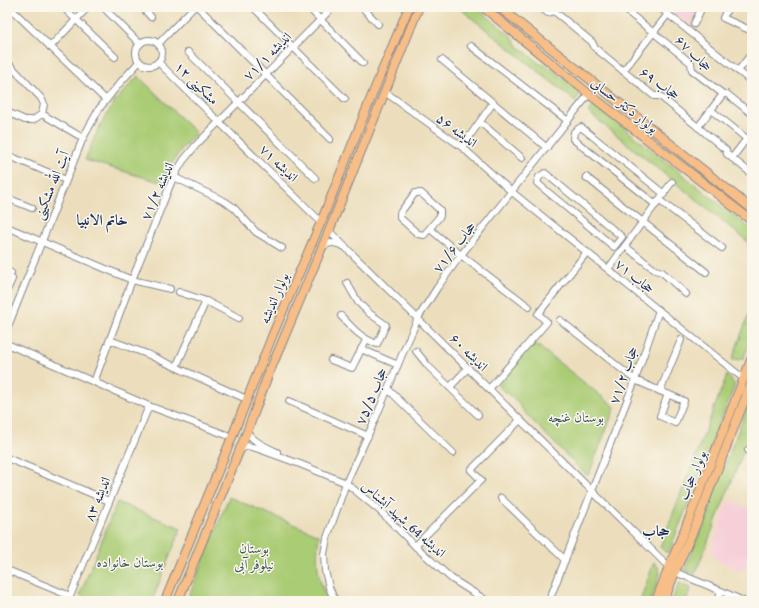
<svg xmlns="http://www.w3.org/2000/svg" width="759" height="608" viewBox="0 0 759 608" font-family="'Gentium Book Plus',Amiri,serif">
  <style>
    .built { fill: #f6cfd9 }
    .green { fill: #aacc75; stroke: #627e6a }
    .lines { fill: none; stroke-linecap: round; stroke-linejoin: round }
    .minor-casing { stroke: #84868d; stroke-width: 8 }
    .major-casing { stroke: #84868d; stroke-width: 10 }
    .minor { stroke: #fff; stroke-width: 6 }
    .major { stroke: #f7be88; stroke-width: 8 }
    .labels { text-anchor: middle; stroke-width: 3; stroke-linejoin: round; paint-order: stroke }
    .street-label { font-size: 14px; fill: #1b2f5e; stroke: #fbf7ec }
    .park-label { font-size: 14px; fill: #3f5664; stroke: #fbf7ec }
    .neighbourhood-label { font-size: 15px; font-weight: bold; fill: #1b2f5e; stroke: #fbf7ec }
  </style>
  <rect width="100%" height="100%" fill="#fbf7ec"/>
  <filter id="ink" filterUnits="userSpaceOnUse"><feTurbulence type="fractalNoise" baseFrequency=".025" numOctaves="2"/><feDisplacementMap in="SourceGraphic" scale="8" xChannelSelector="R" yChannelSelector="G"/><feConvolveMatrix kernelMatrix="1 2 1 2 8 2 1 2 1" color-interpolation-filters="sRGB"/></filter>
  <filter id="wash" filterUnits="userSpaceOnUse"><feTurbulence type="fractalNoise" baseFrequency=".012" numOctaves="4" result="noise"/><feDisplacementMap in="SourceGraphic" scale="16" xChannelSelector="R" yChannelSelector="G"/><feGaussianBlur stdDeviation="0.9" result="paint"/><feColorMatrix in="noise" values="0 0 0 0 0 0 0 0 0 0 0 0 0 0 0 0 0 1.4 0 .05"/><feComposite in="paint" operator="in"/></filter>
  <g filter="url(#wash)">
    <rect width="100%" height="100%" fill="#ecdebc"/>
    <g class="built">
      <path d="M669 7H698L689 26 669 9Z"/>
      <path d="M728 500 752 509V554L746 567 742 571 715 560V556L710 553Z"/>
    </g>
    <g class="green">
      <path d="M458 7H476L511 36 519 47 540 64 548 66 581 93 575 101Z"/>
      <path d="M138 76 196 133 182 148 171 165 163 183 85 160 98 129 115 101Z"/>
      <path d="M594 104 752 230V245L588 112Z"/>
      <path d="M752 305V337L743 359 732 360Z"/>
      <path d="M533 342 615 407 589 474 586 475 524 412 517 401 498 386Z"/>
      <path d="M727 375 735 385 669 552H665L660 547Z"/>
      <path d="M751 398H752V430L695 574 685 570 694 545 699 535 708 515 711 500Z"/>
      <path d="M229 497 319 535C316 558 316 580 329 601H187Z"/>
      <path d="M117 502 181 528 152 601H94L80 595Z"/>
      <path d="M654 562 658 567 660 574 651 601H640Z"/>
      <path d="M679 583 691 588 686 601H672Z"/>
    </g>
  </g>
  <g filter="url(#ink)">
    <g class="lines">
      <g class="minor-casing">
        <g id="minor">
          <path d="M9 7 106 100"/>
          <path d="M63 7 115 57"/>
          <path d="M103 7 140 44"/>
          <path d="M142 7 151 17"/>
          <path d="M198 7 330 139"/>
          <path d="M253 7 345 99"/>
          <path d="M308 7 363 63"/>
          <path d="M362 7 378 24"/>
          <path d="M540 7 548 13 554 11"/>
          <path d="M619 7 623 8 691 63 692 70 723 94H727L752 114"/>
          <path d="M659 7 752 82"/>
          <path d="M728 7 723 18 752 31"/>
          <path d="M554 11 592 42 595 48 654 96H660L726 150 727 154 752 174"/>
          <path d="M694 24 702 7"/>
          <circle cx="149" cy="53" r="13"/>
          <path d="M158 44 194 7"/>
          <path d="M471 46 568 121"/>
          <path d="M50 47 88 7"/>
          <path d="M188 52 315 178"/>
          <path d="M442 60 547 148"/>
          <path d="M7 62 41 98 44 104 42 114"/>
          <path d="M158 62 321 222"/>
          <path d="M623 71 668 14"/>
          <path d="M738 71 752 53"/>
          <path d="M385 92 462 147 512 192 744 379"/>
          <path d="M711 110 752 143"/>
          <path d="M7 112 25 120H33L42 114"/>
          <path d="M42 114 83 138"/>
          <path d="M480 122 522 158"/>
          <path d="M698 127 723 94"/>
          <path d="M462 147 493 103"/>
          <path d="M7 155 66 180"/>
          <path d="M732 158 745 141 752 137"/>
          <path d="M545 173 622 237 614 247 537 183 539 177Z"/>
          <path d="M174 177 226 202 234 208 256 232 282 248"/>
          <path d="M586 177 706 272"/>
          <path d="M415 193H421L440 210V216L424 235 418 234 400 218V213Z"/>
          <path d="M7 198 32 208"/>
          <path d="M659 200 722 248"/>
          <path d="M656 205 573 139 574 132 581 127 664 194"/>
          <path d="M7 227 132 280 170 289"/>
          <path d="M430 229 461 255 529 307"/>
          <path d="M329 231 669 567"/>
          <path d="M625 246 655 270 662 272 686 294"/>
          <path d="M323 247C329 241 336 243 343 246"/>
          <path d="M608 269 672 182"/>
          <path d="M7 271 11 273"/>
          <path d="M7 277 12 279 7 290"/>
          <path d="M179 292 206 301 239 318"/>
          <path d="M341 316C353 329 361 338 377 344L386 325 369 313 358 302 347 283"/>
          <path d="M560 320 635 380 660 391 681 340"/>
          <path d="M7 329 83 138 99 109 119 84 139 62"/>
          <path d="M110 340 147 354 242 397"/>
          <path d="M7 344 149 406 232 437"/>
          <path d="M361 349 398 365"/>
          <path d="M416 351 428 366 478 415"/>
          <path d="M331 360 352 368 366 340"/>
          <path d="M176 367 206 301"/>
          <path d="M94 382 132 280 173 178 183 161 196 145 333 7"/>
          <path d="M450 387 468 368"/>
          <path d="M388 389 453 453"/>
          <path d="M489 389 547 322 538 314 587 252"/>
          <path d="M660 391 684 401 675 423 660 416 668 394"/>
          <path d="M289 401 368 436"/>
          <path d="M247 432C254 442 266 447 277 452"/>
          <path d="M748 450 752 453"/>
          <path d="M239 452 243 448 248 446 256 448 300 464 346 483 380 511 415 546 452 579 487 601"/>
          <path d="M7 458 109 501"/>
          <path d="M501 498 565 560"/>
          <path d="M415 546 481 480 471 470 520 420"/>
          <path d="M7 570 70 596"/>
          <path d="M675 572 721 591 743 601"/>
          <path d="M68 601 149 406"/>
          <path d="M335 601 329 587 325 571 324 554 327 538 346 483 374 422 404 350 418 318 437 288 461 255 589 94"/>
          <path d="M549 601 635 380 659 310"/>
          <path d="M718 601 721 591"/>
        </g>
      </g>
      <g class="major-casing">
        <g id="major">
          <path d="M483 7 589 94 752 221"/>
          <path d="M499 7 752 209"/>
          <path d="M165 601 232 437 273 334 321 222 379 78 409 7"/>
          <path d="M178 601 247 432 267 378 329 231 419 7"/>
          <path d="M656 601 669 567 689 519 752 357"/>
          <path d="M664 601 675 572 697 522 752 381"/>
        </g>
      </g>
      <use href="#minor" class="minor"/>
      <use href="#major" class="major"/>
    </g>
  </g>
  <g class="labels">
    <g class="street-label">
      <text transform="translate(694 53) rotate(44)" y="5">حجاب ۶۷</text>
      <text transform="translate(267 56) rotate(-45)" y="5">اندیشه ۷۱/۱</text>
      <text transform="translate(197 83) rotate(44)" y="5">مشکینی ۱۲</text>
      <text transform="translate(660 83) rotate(36)" y="5">حجاب ۶۹</text>
      <text transform="translate(625 105) rotate(38)" y="5">بولوار دکتر حسابی</text>
      <text transform="translate(457 130) rotate(37)" y="5">اندیشه ۵۶</text>
      <text transform="translate(279 163) rotate(44)" y="5">اندیشه ۷۱</text>
      <text transform="translate(51 185) rotate(-68)" y="5">آیت الله مشکینی</text>
      <text transform="translate(157 191) rotate(-66)" y="5">اندیشه ۷۱/۲</text>
      <text transform="translate(454 247) rotate(-52)" y="5">حجاب ۷۱/۶</text>
      <text transform="translate(635 276) rotate(39)" y="5">حجاب ۷۱</text>
      <text transform="translate(274 298) rotate(-67)" y="5">بولوار اندیشه</text>
      <text transform="translate(469 352) rotate(45)" y="5">اندیشه ۶۰</text>
      <text transform="translate(623 375) rotate(-70)" y="5">حجاب ۷۱/۲</text>
      <text transform="translate(371 396) rotate(-67)" y="5">حجاب ۷۵/۵</text>
      <text transform="translate(692 475) rotate(-68)" y="5">بولوار حجاب</text>
      <text transform="translate(97 499) rotate(-67)" y="5">اندیشه ۸۳</text>
      <text transform="translate(404 519) rotate(42)" y="5">اندیشه 64_شهید آبشناس</text>
    </g>
    <g class="park-label">
      <text x="576" y="422">بوستان غنچه</text>
      <text x="254" y="553">بوستان<tspan x="254" dy="16">نیلوفر آبی</tspan></text>
      <text x="130" y="567">بوستان خانواده</text>
    </g>
    <g class="neighbourhood-label">
      <text x="102" y="225">خاتم الانبیا</text>
      <text x="656" y="536">حجاب</text>
    </g>
  </g>
  <rect width="759" height="608" fill="none" stroke="#fbf7ec" stroke-width="24"/>
</svg>
